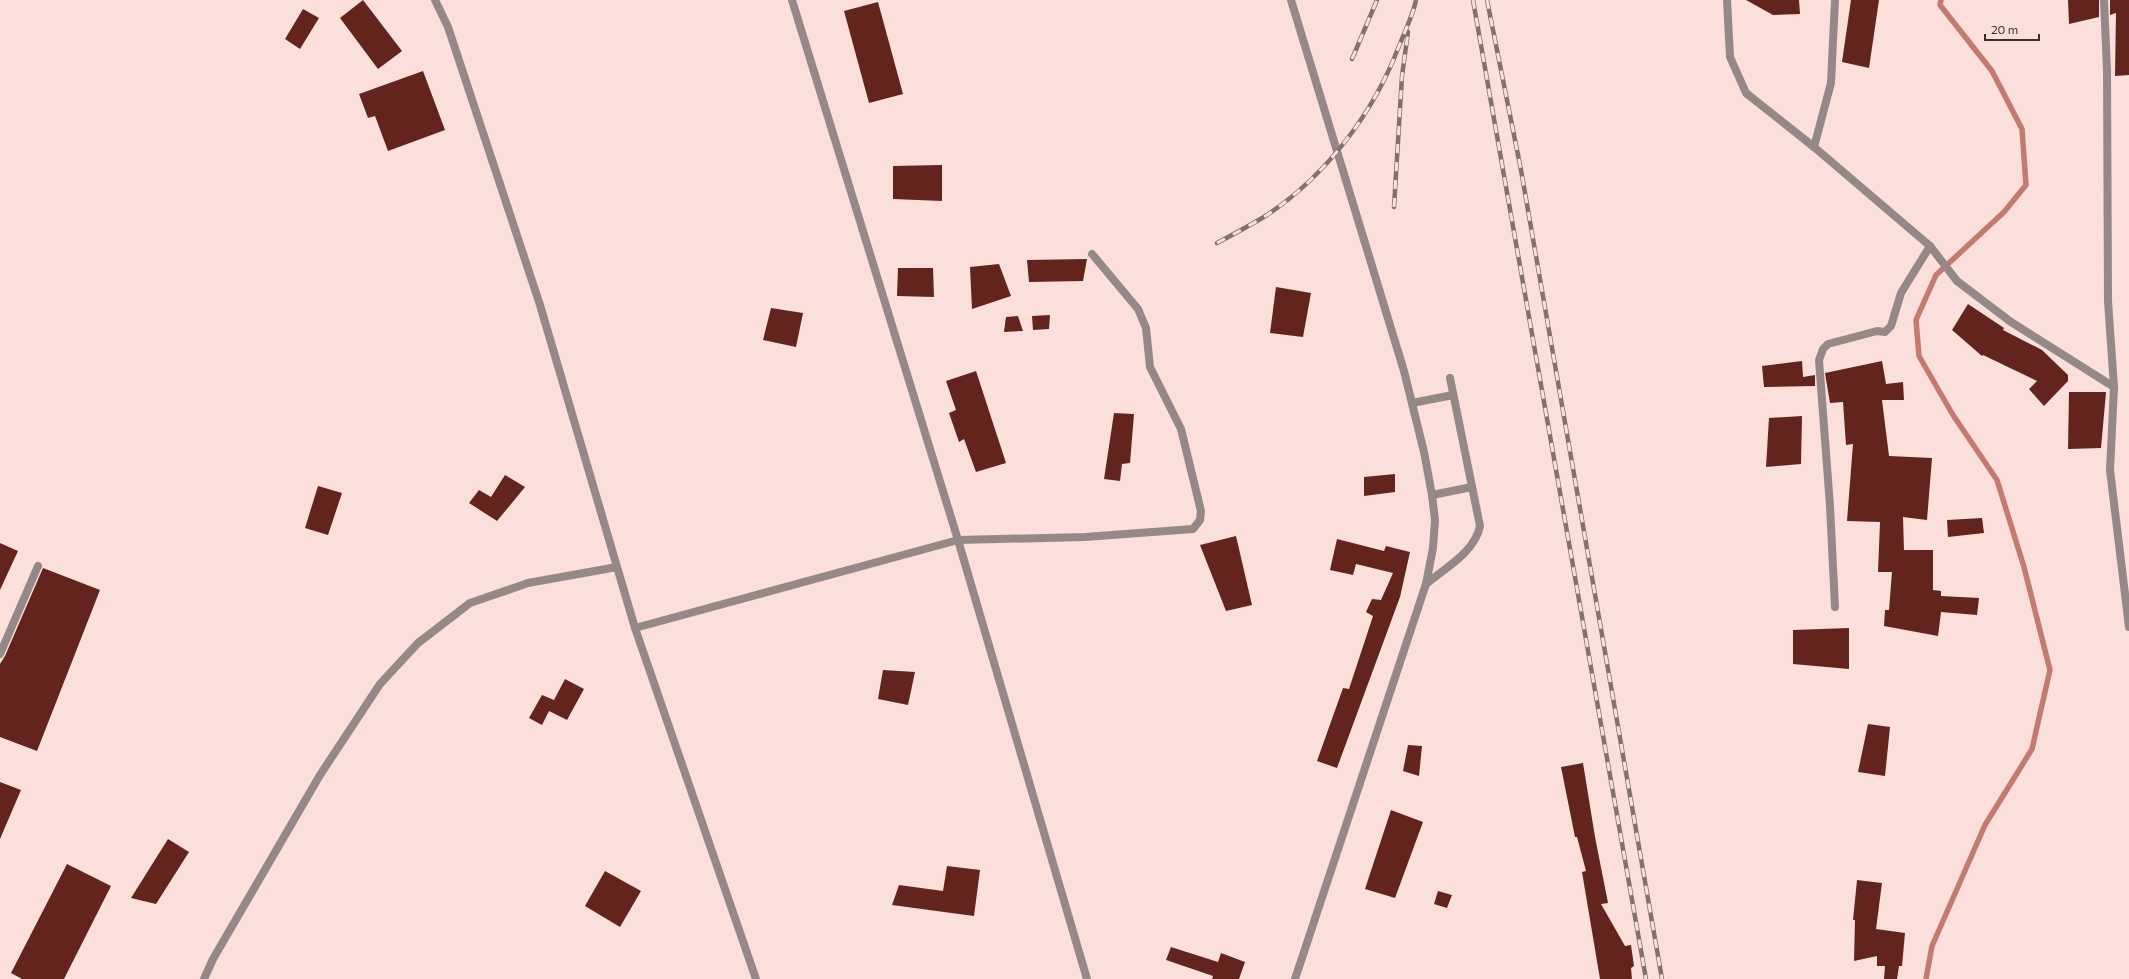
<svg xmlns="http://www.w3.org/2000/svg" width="2129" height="979" viewBox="0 0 2129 979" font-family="Commissioner,sans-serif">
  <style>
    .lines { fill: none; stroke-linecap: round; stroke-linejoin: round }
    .stream { stroke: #c37a6f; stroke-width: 5.5 }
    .building { fill: #63241d }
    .lane { stroke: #948987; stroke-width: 8 }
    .street { stroke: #948987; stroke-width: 8 }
    .rail-casing { stroke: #82716f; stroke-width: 4.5 }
    .rail { stroke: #fadfda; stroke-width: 3; stroke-dasharray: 9; stroke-linecap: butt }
  </style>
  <rect width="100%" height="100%" fill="#fadfda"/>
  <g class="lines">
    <path class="stream" d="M1926 979 1932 946 1985 825 2032 749 2050 670 2024 567 1997 480 1953 415 1919 356 1916 320 1936 275 2004 212 2026 185 2022 129 1992 71 1940 5 1941 0"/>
  </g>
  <g class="building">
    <path d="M363 0 402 51 378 69 340 18Z"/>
    <path d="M1746 0H1799L1800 14 1773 15Z"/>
    <path d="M1851 0H1879L1869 68 1842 62Z"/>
    <path d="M2068 0H2099V17L2069 24Z"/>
    <path d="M2110 0H2129V75L2115 76 2116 13 2110 15Z"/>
    <path d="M878 2 903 94 869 103 844 11Z"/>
    <path d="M303 9 319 18 300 49 285 39Z"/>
    <path d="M423 71 445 130 388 151 375 116 368 118 359 94Z"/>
    <path d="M942 165V201L893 199V166Z"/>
    <path d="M1087 259 1083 281 1029 282 1027 260Z"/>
    <path d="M999 264 1011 296 972 309 970 267Z"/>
    <path d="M898 268H933L934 297 897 296Z"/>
    <path d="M1276 287 1311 293 1303 337 1270 333Z"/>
    <path d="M1968 304 2004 328 2003 330 2042 350 2068 375V381L2044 406 2029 389 2037 381 1983 355 1982 356 1952 330Z"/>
    <path d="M771 308 803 313 796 347 763 340Z"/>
    <path d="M1050 315 1049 329 1033 330 1032 316Z"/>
    <path d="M1018 316 1023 331 1004 332 1006 317Z"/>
    <path d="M1802 361 1803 377 1815 375V386L1764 387 1762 366Z"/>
    <path d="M1882 361 1886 384 1903 382 1904 400H1882L1889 456 1932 458 1927 520 1903 517 1904 550H1933V590L1941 591V596L1979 598 1977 615 1941 612 1938 636 1884 626 1885 610H1889L1892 572H1878L1880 522 1847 521 1853 444 1846 445 1843 402 1830 403 1825 373Z"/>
    <path d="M976 371 1006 463 976 472 964 439 959 442 949 413 956 410 946 381Z"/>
    <path d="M2069 392H2106L2101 448 2068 449Z"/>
    <path d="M1114 413 1134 414 1130 463 1122 464 1120 481 1104 479Z"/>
    <path d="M1802 416 1801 464 1766 467 1769 418Z"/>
    <path d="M1395 474V492L1364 496V477Z"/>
    <path d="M505 475 525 487 497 521 469 503 479 490 491 497Z"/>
    <path d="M318 486 342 493 328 535 305 528Z"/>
    <path d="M1982 518 1984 533 1948 537 1947 520Z"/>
    <path d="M1236 536 1252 605 1226 611 1200 545Z"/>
    <path d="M1337 539 1384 551 1386 546 1410 552 1400 597 1337 768 1317 761 1343 688 1349 689 1373 616 1366 612 1372 599 1381 600 1393 573 1356 564 1353 575 1330 570Z"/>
    <path d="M0 543 18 551 0 590Z"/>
    <path d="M43 568 100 590 37 751 0 737V664L5 656Z"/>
    <path d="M1849 628V669L1793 664V630Z"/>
    <path d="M883 670 915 672 908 705 878 699Z"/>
    <path d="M565 679 584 689 567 720 549 711 542 725 529 718 542 695 554 700Z"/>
    <path d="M1868 724 1890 727 1885 776 1858 772Z"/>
    <path d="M1408 745 1422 746 1419 776 1403 771Z"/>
    <path d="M1583 763 1595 837 1608 903 1601 904 1625 946 1631 945 1634 966 1631 968 1632 979H1600L1582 872 1586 871 1577 837H1575L1561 767Z"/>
    <path d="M0 782 21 790 0 839Z"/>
    <path d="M1391 810 1423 822 1395 898 1365 889Z"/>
    <path d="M168 839 189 852 156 904 131 898Z"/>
    <path d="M67 864 111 886 64 979H22L11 973Z"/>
    <path d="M947 866 980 870 974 916 892 905 899 885 943 891Z"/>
    <path d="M605 871 641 891 620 927 585 906Z"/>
    <path d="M1857 880 1882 883 1876 929 1905 933 1902 966H1899L1897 979H1884L1885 966H1877V956L1854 961 1855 920H1853Z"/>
    <path d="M1438 891 1452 895 1447 908 1434 904Z"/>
    <path d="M1171 947 1218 962 1221 953 1245 962 1239 979H1212L1213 976 1166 960Z"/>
  </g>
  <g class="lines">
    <g class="lane">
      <path d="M1412 403 1453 395"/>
      <path d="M1432 495 1472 487"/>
      <path d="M1426 584C1445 568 1475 552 1480 526L1450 378"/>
    </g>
    <g class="street">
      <path d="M435 0 448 27 540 305 635 628 756 979"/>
      <path d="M792 0 958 540 1087 979"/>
      <path d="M1291 0 1404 371 1424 452 1432 495 1435 520 1433 548 1426 584 1295 979"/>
      <path d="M1727 0 1730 57 1746 93 1814 147 1930 246 1957 281 2011 322 2114 387"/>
      <path d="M2104 0 2107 70 2108 301 2114 387 2110 470 2129 627"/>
      <path d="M1814 147 1831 83 1835 0"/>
      <path d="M1835 607 1830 506 1819 360 1823 349 1828 344 1877 331 1885 332 1891 326 1901 293 1930 246"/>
      <path d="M635 628 958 540 1085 537 1193 529 1200 520 1201 511 1181 429 1150 367 1146 328 1138 309 1092 254"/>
      <path d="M0 654 38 566"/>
      <path d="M204 979 213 959 320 775 380 684 418 643 470 603 528 583 617 567"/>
    </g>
    <g class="rail-casing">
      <g id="rail">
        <path d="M1473 0 1646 979"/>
        <path d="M1487 0 1521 170 1662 979"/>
        <path d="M1352 59 1377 0"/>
        <path d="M1394 207 1402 76 1408 32"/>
        <path d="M1217 243C1234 234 1251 225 1267 215 1327 175 1374 112 1399 46 1405 31 1413 15 1416 0"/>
      </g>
    </g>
    <use href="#rail" class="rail"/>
  </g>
  <path d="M1985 34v6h54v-6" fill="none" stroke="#392e2d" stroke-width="2"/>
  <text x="1991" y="34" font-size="12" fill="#392e2d" stroke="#fadfda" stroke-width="3" paint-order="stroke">20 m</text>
</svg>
